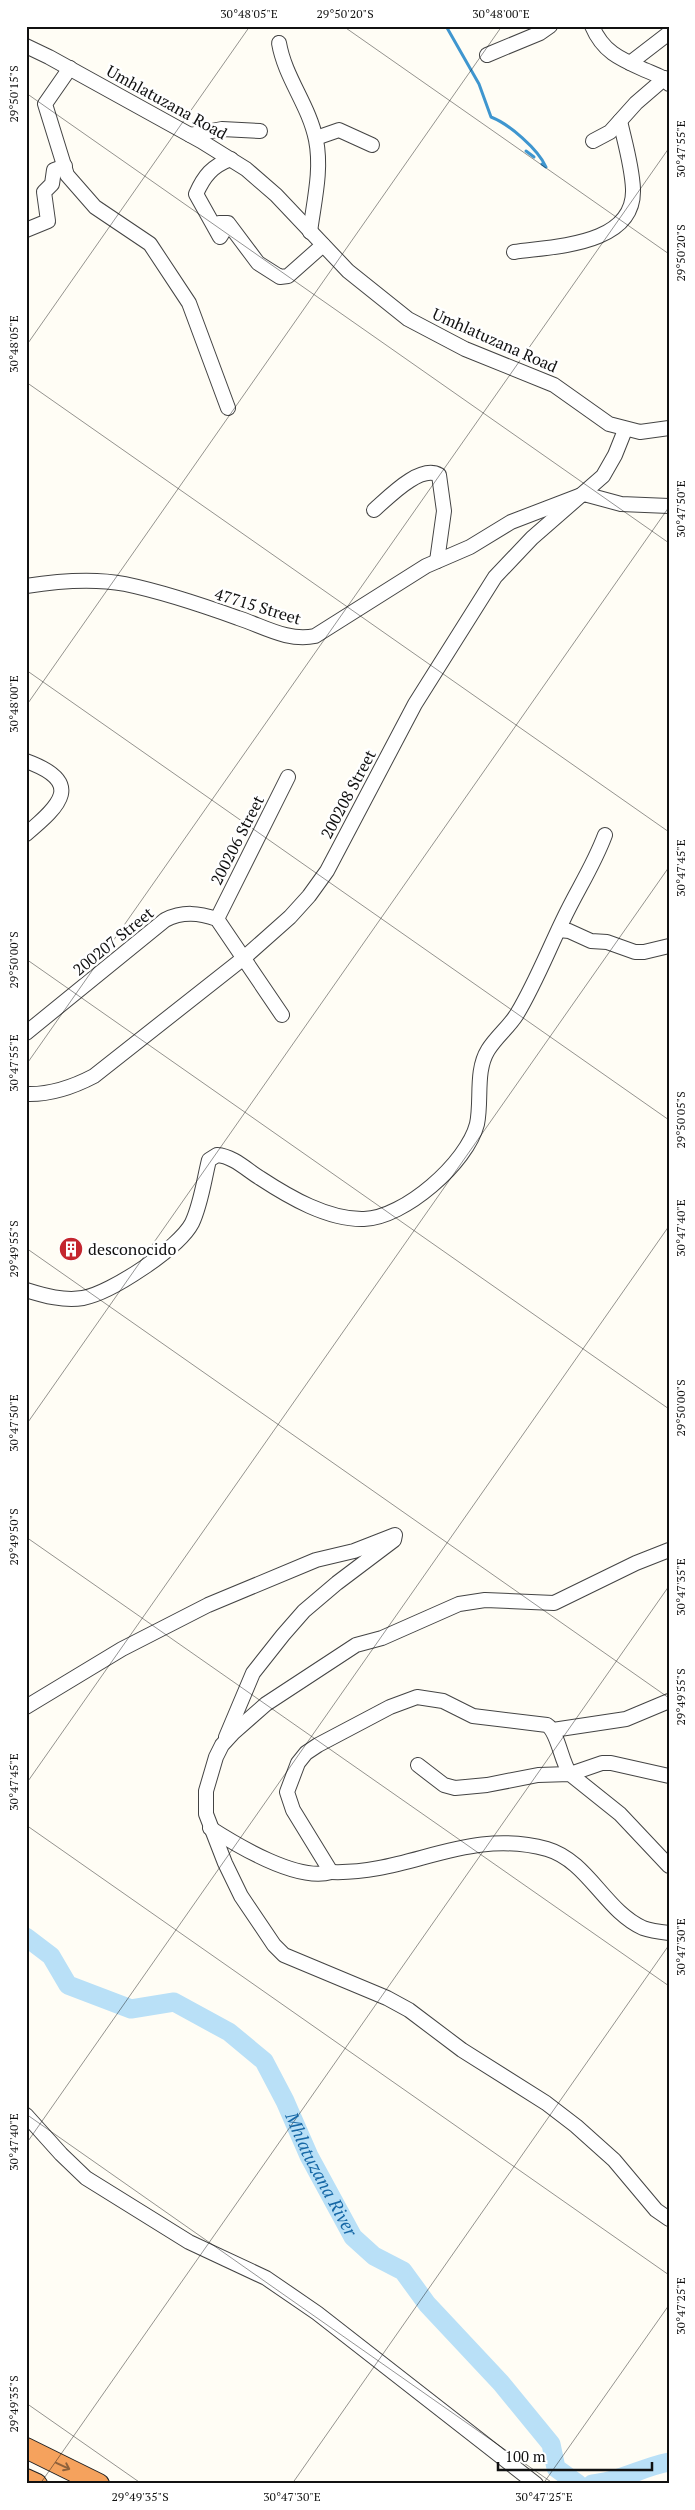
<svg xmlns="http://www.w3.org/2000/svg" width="695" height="2510" viewBox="0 0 695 2510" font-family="'PT Serif',serif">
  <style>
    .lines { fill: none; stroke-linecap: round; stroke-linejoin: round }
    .stream { stroke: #3f96cf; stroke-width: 3 }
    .river { stroke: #b9e0f7; stroke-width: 19 }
    .minor-casing { stroke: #444; stroke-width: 16 }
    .highway-casing { stroke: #222; stroke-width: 22 }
    .minor { stroke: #fff; stroke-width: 14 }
    .highway { stroke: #f5a25d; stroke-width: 20 }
    .oneway { stroke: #8e613b }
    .ticks { fill: none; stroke: #111; stroke-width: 1; stroke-opacity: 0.45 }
    .labels { text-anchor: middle; stroke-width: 5; stroke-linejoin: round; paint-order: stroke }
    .street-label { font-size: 16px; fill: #111; stroke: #fff }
    .poi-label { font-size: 16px; fill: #111; stroke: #fff; text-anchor: start }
    .water-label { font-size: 18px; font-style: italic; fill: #1768a6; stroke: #fff }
    .neatline { fill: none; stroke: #111; stroke-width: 2 }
    .ticks-label { font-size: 12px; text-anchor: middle; fill: #111 }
  </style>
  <rect width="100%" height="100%" fill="#fffdf5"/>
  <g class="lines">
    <g class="stream">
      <path d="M446 26 479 84 491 117C509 124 538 149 546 167L542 164"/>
      <path d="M526 151 534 157"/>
    </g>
    <g class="river">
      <path id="s1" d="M26 1937 51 1956 68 1985 131 2009 174 2002 229 2032 264 2061 285 2101 309 2156 353 2237 374 2256 403 2271 427 2304 501 2383 551 2444 556 2468 578 2484"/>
      <path d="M592 2484C619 2482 642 2467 669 2462"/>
    </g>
    <g class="minor-casing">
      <g id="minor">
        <path d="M592 26C603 52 620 59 645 70 654 74 663 76 669 84"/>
        <path d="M279 43C285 78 309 105 316 140 322 170 314 201 310 232"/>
        <path d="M26 46 49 57 201 141 246 169 276 195 348 271 408 319 465 349 554 385 609 424 640 432 669 428"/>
        <path d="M487 55 540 33 550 26"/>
        <path d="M630 63 669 33"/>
        <path d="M70 68 45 104 67 175 95 207 150 244 189 303 228 408"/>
        <path d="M190 135 222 129 260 131"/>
        <path d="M316 138 339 130 372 145"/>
        <path d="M593 141 610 132 636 103 665 78"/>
        <path d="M231 159C212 166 204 176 196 194L220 237 225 229 219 223H228L258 263 280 277 288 276 323 245"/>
        <path d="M26 230 48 221 44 192 52 184 54 170 65 166"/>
        <path d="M514 252C553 246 635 246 633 189 632 166 625 143 620 121"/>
        <path d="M374 510C388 498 420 464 439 475L444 511 437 561"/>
        <path d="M26 586C57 581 94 578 125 584 163 592 202 605 238 618 263 626 288 642 315 636L426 566 470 547 511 522 584 494 621 504 669 506"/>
        <path d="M26 761C84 782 61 805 26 834"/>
        <path d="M217 919 288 777"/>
        <path d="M559 930 569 931 591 941 607 942 635 952H644L669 946"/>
        <path d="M26 1033 165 920C183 911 199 913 217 919L282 1015"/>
        <path d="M26 1094C51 1095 73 1087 94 1076L245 957 290 917 309 896 327 871 415 704 495 577 532 538 603 476 615 455 625 430"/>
        <path d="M26 1290C45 1296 64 1301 83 1298 111 1293 179 1248 192 1223 201 1204 204 1180 209 1160L217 1155C233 1156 247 1170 260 1178 289 1197 328 1220 364 1219 404 1218 467 1163 477 1124 482 1100 475 1071 488 1050 496 1037 509 1027 517 1014 535 984 548 951 563 920 577 890 593 867 605 835"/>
        <path d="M669 1550 636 1563 554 1603 485 1600 459 1604 382 1638 356 1645 266 1704 233 1733 222 1745 216 1757 206 1791V1814L225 1863 241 1896 274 1945 284 1955 387 1998 409 2010 462 2050 546 2103 576 2126 614 2160 656 2210 669 2219"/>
        <path d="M26 1707 122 1649 208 1605 316 1560 354 1551 395 1535 394 1540 337 1583 304 1611 283 1635 253 1673 226 1737"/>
        <path d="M553 1730 626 1719 669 1701"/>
        <path d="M418 1765 444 1785 455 1788 487 1785 538 1775 570 1774 620 1814 669 1866"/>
        <path d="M210 1828C238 1846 298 1882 331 1872L293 1810 287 1792 298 1763 306 1753 318 1745 390 1707 417 1697 443 1701 473 1716 547 1725C558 1732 561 1761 570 1774L602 1763H611L669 1776"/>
        <path d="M331 1872C409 1875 466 1827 547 1849 588 1861 605 1911 643 1928 651 1931 660 1932 669 1933"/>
        <path d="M26 2115 61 2154 86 2178 189 2242 266 2278 317 2313 536 2484"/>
      </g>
    </g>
    <g class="highway-casing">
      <g id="highway">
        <path d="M26 2448 99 2484"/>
        <path d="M26 2479 37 2484"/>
      </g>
    </g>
    <use href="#minor" class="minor"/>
    <use href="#highway" class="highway"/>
  </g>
  <defs><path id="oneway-shaft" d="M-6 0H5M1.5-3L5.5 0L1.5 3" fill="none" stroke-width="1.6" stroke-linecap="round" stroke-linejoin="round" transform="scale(1.25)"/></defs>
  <use class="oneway" href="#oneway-shaft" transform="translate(63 2466) rotate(25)"/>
  <path class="ticks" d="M343 26 669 254M26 93 669 543M26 346 250 26M26 382 669 832M26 670 669 1120M26 706 502 26M26 959 669 1409M26 1065 669 148M26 1248 669 1698M26 1425 669 507M26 1537 669 1986M26 1784 669 867M26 1825 669 2275M26 2114 554 2484M26 2144 669 1226M26 2403 142 2484M40 2484 669 1586M292 2484 669 1945M543 2484 669 2305"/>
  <defs>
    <g id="building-disc" transform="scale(1.25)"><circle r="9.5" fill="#c4262e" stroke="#fff"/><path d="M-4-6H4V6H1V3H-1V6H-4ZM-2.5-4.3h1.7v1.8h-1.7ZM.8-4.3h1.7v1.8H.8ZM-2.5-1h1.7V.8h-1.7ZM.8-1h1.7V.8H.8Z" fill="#fff"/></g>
  </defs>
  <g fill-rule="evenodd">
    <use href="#building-disc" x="71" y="1249"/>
  </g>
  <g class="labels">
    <g class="street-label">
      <text transform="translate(167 102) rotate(29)" y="6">Umhlatuzana Road</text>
      <text transform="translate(495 340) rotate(24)" y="6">Umhlatuzana Road</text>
      <text transform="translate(258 606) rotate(17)" y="6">47715 Street</text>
      <text transform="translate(348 794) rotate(-62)" y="6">200208 Street</text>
      <text transform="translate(237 840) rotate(-63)" y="6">200206 Street</text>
      <text transform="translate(113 941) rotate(-39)" y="6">200207 Street</text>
    </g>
    <g class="poi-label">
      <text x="88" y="1255">desconocido</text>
    </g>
    <g class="water-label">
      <text dy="6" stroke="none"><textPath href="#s1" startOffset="411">Mhlatuzana River</textPath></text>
    </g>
  </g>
  <rect width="695" height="2510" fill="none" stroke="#ffffff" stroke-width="55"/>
  <path d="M498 2462v8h154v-8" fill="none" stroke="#111111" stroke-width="2.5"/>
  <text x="505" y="2462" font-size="15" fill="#111111" stroke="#ffffff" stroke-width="4" paint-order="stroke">100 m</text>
  <rect x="28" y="28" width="640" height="2454" class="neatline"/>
  <g class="ticks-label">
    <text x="249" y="18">30°48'05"E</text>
    <text x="345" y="18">29°50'20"S</text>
    <text x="501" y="18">30°48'00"E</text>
    <text transform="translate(14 94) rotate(-90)" y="4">29°50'15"S</text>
    <text transform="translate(681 149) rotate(-90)" y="4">30°47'55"E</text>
    <text transform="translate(681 253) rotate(-90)" y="4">29°50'20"S</text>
    <text transform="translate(14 344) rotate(-90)" y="4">30°48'05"E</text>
    <text transform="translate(681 509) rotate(-90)" y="4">30°47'50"E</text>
    <text transform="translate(14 704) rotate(-90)" y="4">30°48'00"E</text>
    <text transform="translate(681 868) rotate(-90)" y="4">30°47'45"E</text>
    <text transform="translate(14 960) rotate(-90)" y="4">29°50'00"S</text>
    <text transform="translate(14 1063) rotate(-90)" y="4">30°47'55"E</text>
    <text transform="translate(681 1120) rotate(-90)" y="4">29°50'05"S</text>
    <text transform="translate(681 1228) rotate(-90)" y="4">30°47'40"E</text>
    <text transform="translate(14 1249) rotate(-90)" y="4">29°49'55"S</text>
    <text transform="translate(681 1408) rotate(-90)" y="4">29°50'00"S</text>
    <text transform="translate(14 1423) rotate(-90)" y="4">30°47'50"E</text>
    <text transform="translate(14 1537) rotate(-90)" y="4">29°49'50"S</text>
    <text transform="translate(681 1587) rotate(-90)" y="4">30°47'35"E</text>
    <text transform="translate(681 1697) rotate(-90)" y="4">29°49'55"S</text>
    <text transform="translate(14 1782) rotate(-90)" y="4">30°47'45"E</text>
    <text transform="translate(681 1947) rotate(-90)" y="4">30°47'30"E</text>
    <text transform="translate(14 2142) rotate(-90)" y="4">30°47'40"E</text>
    <text transform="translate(681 2306) rotate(-90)" y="4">30°47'25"E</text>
    <text transform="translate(14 2404) rotate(-90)" y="4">29°49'35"S</text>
    <text x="140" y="2501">29°49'35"S</text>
    <text x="292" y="2501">30°47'30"E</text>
    <text x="544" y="2501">30°47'25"E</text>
  </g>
</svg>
